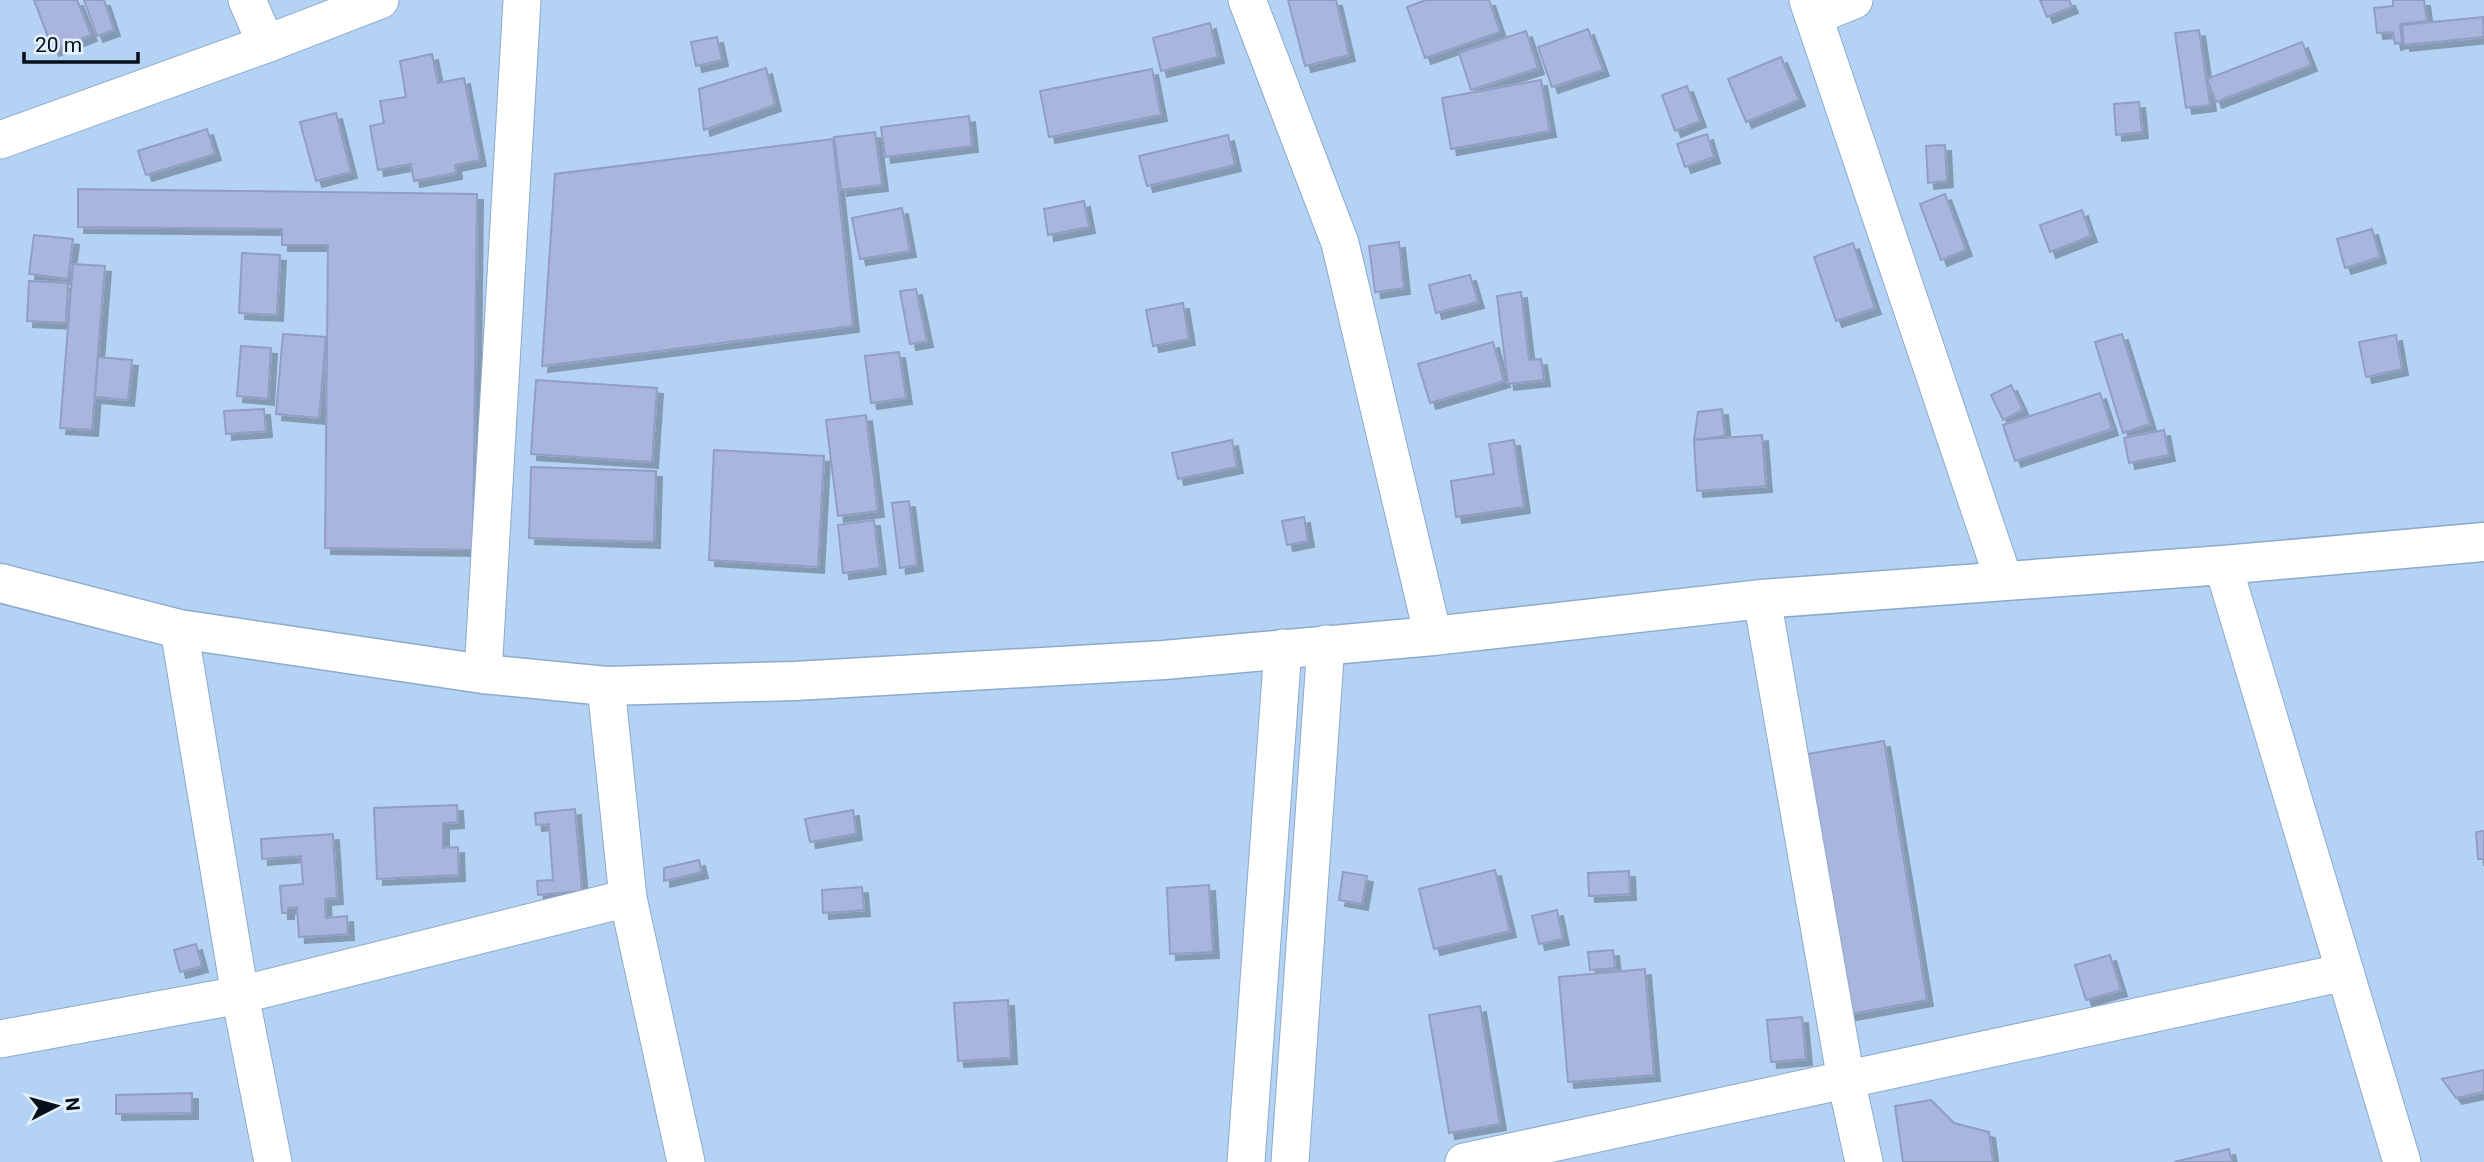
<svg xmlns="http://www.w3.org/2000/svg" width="2484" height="1162" viewBox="0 0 2484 1162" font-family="Roboto,sans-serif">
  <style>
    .building { fill: #a9b5dd; stroke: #929dc4; stroke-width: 2; filter: url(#shadow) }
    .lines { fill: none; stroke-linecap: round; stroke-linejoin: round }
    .minor-casing { stroke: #8daacb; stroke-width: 39 }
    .secondary-casing { stroke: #8daacb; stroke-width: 41 }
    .minor { stroke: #fff; stroke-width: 37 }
    .secondary { stroke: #fff; stroke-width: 38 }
  </style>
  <defs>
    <filter id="shadow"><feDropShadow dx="6" dy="6" stdDeviation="0" flood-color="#0004"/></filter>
  </defs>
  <rect width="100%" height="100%" fill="#b4d2f4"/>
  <g class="building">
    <path d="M34 0H77L91 35 53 50Z"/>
    <path d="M84 0H104L114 30 97 36Z"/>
    <path d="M1288 0H1336L1349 55 1305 66Z"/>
    <path d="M1426 0H1489L1500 32 1425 58 1407 7Z"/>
    <path d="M2040 0H2069L2072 7 2047 17Z"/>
    <path d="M2393 0H2424L2427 21 2400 24 2402 42 2395 44 2393 32 2377 33 2374 8 2393 6Z"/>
    <path d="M2483 17 2484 37 2404 45 2402 25Z"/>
    <path d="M1210 23 1218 57 1161 71 1153 38Z"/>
    <path d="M1588 29 1603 70 1552 87 1538 47Z"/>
    <path d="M2199 30 2210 105 2186 108 2175 33Z"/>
    <path d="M1526 31 1538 68 1471 90 1459 53Z"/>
    <path d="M717 37 722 60 696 66 691 42Z"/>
    <path d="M2302 42 2311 65 2216 102 2207 79Z"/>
    <path d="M432 54 438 83 464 78 480 160 455 165 456 173 414 181 411 164 378 170 370 126 384 123 380 101 406 97 400 61Z"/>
    <path d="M1781 57 1799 100 1746 122 1728 79Z"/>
    <path d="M766 68 775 105 704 130 699 89Z"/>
    <path d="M1152 69 1161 115 1049 137 1040 91Z"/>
    <path d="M1541 80 1550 131 1451 149 1442 98Z"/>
    <path d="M1687 86 1700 121 1675 131 1662 95Z"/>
    <path d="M2139 102 2142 132 2116 135 2114 104Z"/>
    <path d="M336 113 351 172 316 181 300 122Z"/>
    <path d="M969 116 972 146 885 157 881 127Z"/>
    <path d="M207 129 215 154 146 175 138 151Z"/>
    <path d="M875 132 882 185 841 190 834 137Z"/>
    <path d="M1707 134 1714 157 1685 167 1677 144Z"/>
    <path d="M1228 135 1235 165 1147 186 1139 156Z"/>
    <path d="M833 139 853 326 542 366 555 174Z"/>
    <path d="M1945 145 1947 181 1928 183 1926 146Z"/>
    <path d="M78 189 477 194 473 550 325 548 328 245H282V229L78 227Z"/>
    <path d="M1945 194 1966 250 1941 260 1920 204Z"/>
    <path d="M1084 201 1089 227 1048 235 1044 209Z"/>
    <path d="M902 208 910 251 860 259 852 218Z"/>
    <path d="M2082 210 2091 236 2050 252 2040 225Z"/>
    <path d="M2372 229 2380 257 2345 268 2337 239Z"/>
    <path d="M34 235 73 239 68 279 29 274Z"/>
    <path d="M1399 242 1404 288 1375 292 1369 246Z"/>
    <path d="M1853 243 1875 308 1836 321 1814 257Z"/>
    <path d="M242 253 280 255 277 315 239 313Z"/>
    <path d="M73 264 105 266 92 430 60 428Z"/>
    <path d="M1470 275 1478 302 1436 313 1429 285Z"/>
    <path d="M29 281 68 283 66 323 27 321Z"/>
    <path d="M916 289 927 341 910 344 900 291Z"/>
    <path d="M1521 292 1529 360 1541 359 1544 380 1508 384 1497 296Z"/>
    <path d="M1183 303 1189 339 1153 346 1146 310Z"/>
    <path d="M283 334 326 337 319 418 276 414Z"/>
    <path d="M2122 334 2150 424 2123 433 2095 342Z"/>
    <path d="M2396 335 2402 369 2366 377 2359 342Z"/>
    <path d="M1493 342 1504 381 1430 403 1418 364Z"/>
    <path d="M241 346 271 348 268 399 237 396Z"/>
    <path d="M899 352 906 398 871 403 865 356Z"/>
    <path d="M98 357 132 360 128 400 95 397Z"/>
    <path d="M536 380 657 388 652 462 531 454Z"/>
    <path d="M2011 385 2023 410 2003 420 1991 395Z"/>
    <path d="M2100 393 2112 429 2015 461 2003 425Z"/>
    <path d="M264 409 266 431 226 434 224 411Z"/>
    <path d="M1722 409 1725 436 1694 440 1698 412Z"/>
    <path d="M866 415 878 511 838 516 826 420Z"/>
    <path d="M2164 430 2169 455 2129 463 2124 438Z"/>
    <path d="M1762 435 1766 486 1697 491 1694 440Z"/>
    <path d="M1232 440 1237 467 1178 479 1172 453Z"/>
    <path d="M1514 440 1524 507 1456 517 1451 481 1494 474 1489 444Z"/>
    <path d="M714 450 824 456 818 567 709 560Z"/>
    <path d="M531 467 656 471 654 542 529 538Z"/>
    <path d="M909 501 917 565 900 568 892 503Z"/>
    <path d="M1304 517 1308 541 1287 545 1282 521Z"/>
    <path d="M874 520 880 568 843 573 838 525Z"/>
    <path d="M1884 741 1927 1000 1845 1015 1801 755Z"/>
    <path d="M457 805 458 822 443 823V848L458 847 459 875 377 879 374 808Z"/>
    <path d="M575 809 582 891 538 895 537 881 553 880 549 824 536 825 535 813Z"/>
    <path d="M853 810 856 834 810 842 805 819Z"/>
    <path d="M2484 831V859H2478L2476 832Z"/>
    <path d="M333 834 337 898 325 899 326 918 347 916 348 934 299 937 297 907 288 908V913H282L280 886 303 884 301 856 262 859 261 839Z"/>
    <path d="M699 860 702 872 664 881V868Z"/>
    <path d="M1495 870 1510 931 1434 949 1419 889Z"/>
    <path d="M1629 871 1630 894 1589 896 1588 873Z"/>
    <path d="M1343 872 1367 876 1362 904 1339 900Z"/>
    <path d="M1209 885 1213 952 1170 954 1167 888Z"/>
    <path d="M862 887 864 910 823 913 822 890Z"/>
    <path d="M1557 910 1563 939 1539 944 1532 916Z"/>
    <path d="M196 944 202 966 180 972 174 950Z"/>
    <path d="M1613 950 1615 968 1590 970 1588 952Z"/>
    <path d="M2110 955 2121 990 2086 1000 2075 965Z"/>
    <path d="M1645 969 1654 1075 1568 1082 1559 977Z"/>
    <path d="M1008 1000 1011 1058 958 1061 954 1003Z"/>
    <path d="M1480 1006 1500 1124 1449 1133 1429 1015Z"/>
    <path d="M1802 1017 1806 1059 1771 1062 1767 1020Z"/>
    <path d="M2484 1070V1092L2456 1098 2442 1079Z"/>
    <path d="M192 1093V1113L116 1114V1095Z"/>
    <path d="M1931 1100 1954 1123 1989 1132 1993 1162H1903L1895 1106Z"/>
    <path d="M2229 1149 2232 1162H2174Z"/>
  </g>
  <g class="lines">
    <g class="minor-casing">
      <g id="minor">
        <path d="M247 0 266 44"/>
        <path d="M1247 0 1340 243 1433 636"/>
        <path d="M1808 0 2004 581"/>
        <path d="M1814 16 1854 0"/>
        <path d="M0 140 266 44 380 0"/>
        <path d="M2223 565 2402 1162"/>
        <path d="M1762 599 1846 1080 1864 1162"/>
        <path d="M179 629 240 995 273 1162"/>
        <path d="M483 674 522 0"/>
        <path d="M606 686 628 898 686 1162"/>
        <path d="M0 1039 240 995 628 898"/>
        <path d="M1246 1162 1283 648"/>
        <path d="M1290 1162 1326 644"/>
        <path d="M1464 1162 2345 972"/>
      </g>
    </g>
    <g class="secondary-casing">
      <path id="secondary" d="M0 583 179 629 483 674 606 686 795 681 1164 660 1433 636 1762 599 2223 565 2484 542"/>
    </g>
    <use href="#minor" class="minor"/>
    <use href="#secondary" class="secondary"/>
  </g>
  <g transform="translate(56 1106) rotate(84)" stroke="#e5f1ff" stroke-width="5" paint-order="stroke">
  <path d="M0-5L12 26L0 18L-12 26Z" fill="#050f1a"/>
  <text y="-10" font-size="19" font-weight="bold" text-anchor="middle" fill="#050f1a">N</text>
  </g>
  <path d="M24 52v10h114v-10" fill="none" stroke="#050f1a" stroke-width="3.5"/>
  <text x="35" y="52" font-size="21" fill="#050f1a" stroke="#e5f1ff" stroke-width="5" paint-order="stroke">20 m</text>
</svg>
